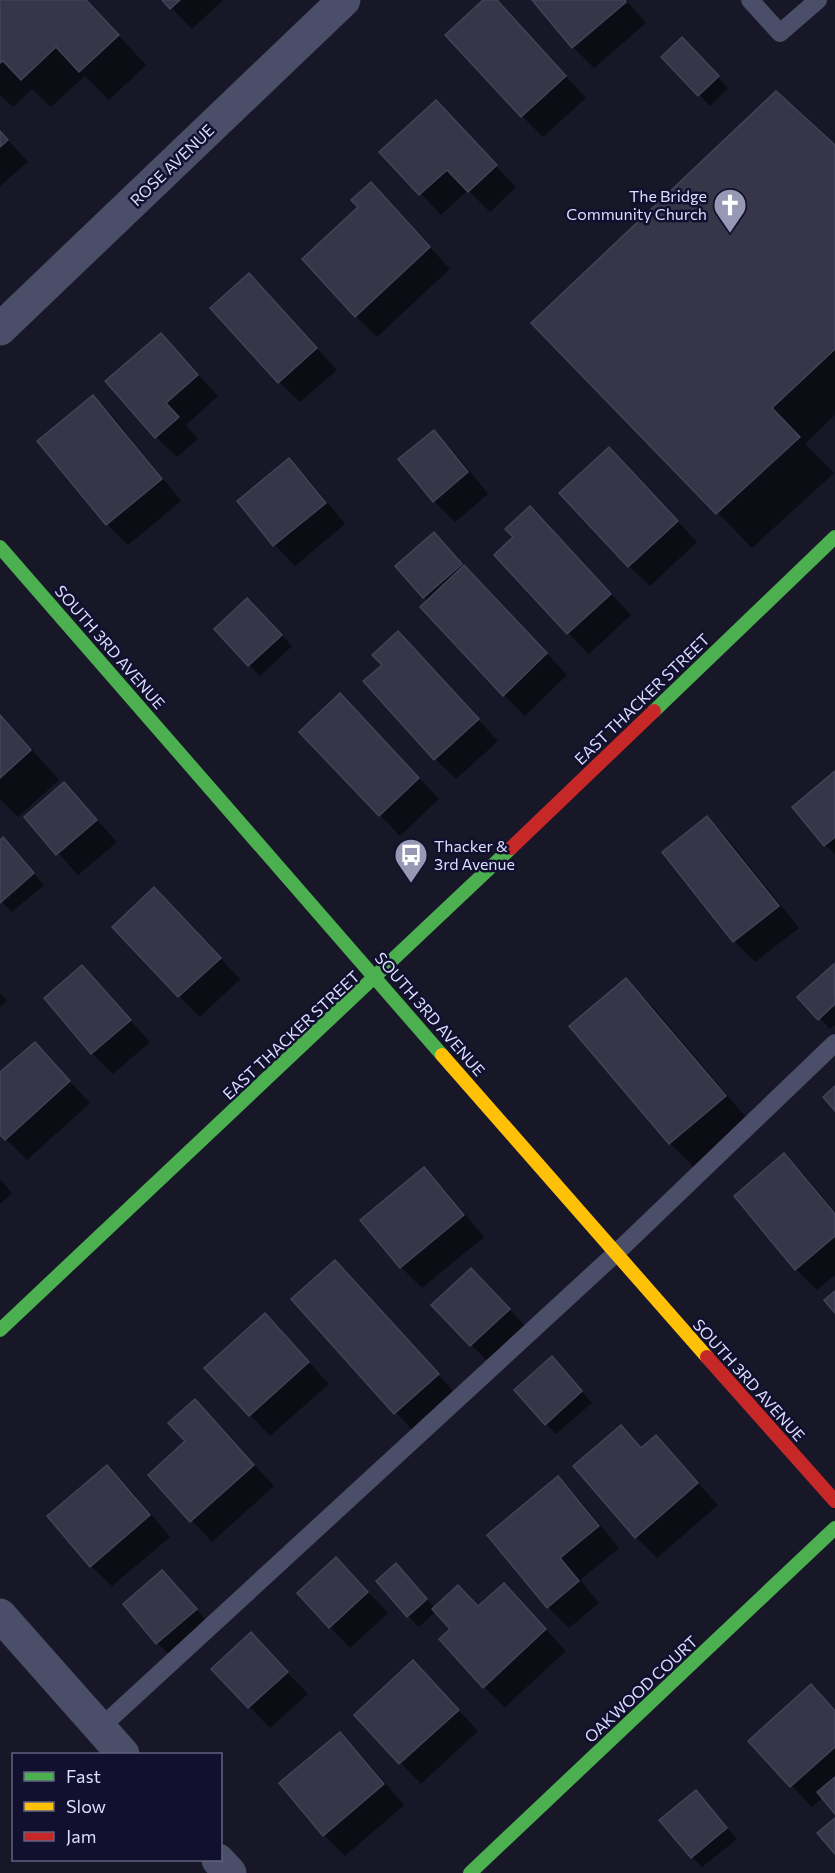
<svg xmlns="http://www.w3.org/2000/svg" width="835" height="1873" viewBox="0 0 835 1873" font-family="Commissioner,sans-serif">
  <style>
    .shadow { fill: #0007 }
    .building { fill: #363648; stroke: #424259; stroke-width: 1.5 }
    .lines { fill: none; stroke-linecap: round; stroke-linejoin: round }
    .lane { stroke: #4b4e68; stroke-width: 18 }
    .street { stroke: #4b4e68; stroke-width: 33 }
    .fast { stroke: #4caf50; stroke-width: 14 }
    .slow { stroke: #ffc107; stroke-width: 14 }
    .jam { stroke: #c62828; stroke-width: 14 }
    .labels { text-anchor: middle; stroke-width: 5; stroke-linejoin: round; paint-order: stroke }
    .street-label { font-size: 16px; fill: #dcdeff; stroke: #11102e }
    .poi-label { font-size: 16px; fill: #dcdeff; stroke: #11102e; text-anchor: end }
  </style>
  <rect width="100%" height="100%" fill="#171727"/>
  <g class="shadow">
    <path d="M0 0H86L146 65 109 100 85 76 51 107 32 89 13 107 0 95Z"/>
    <path d="M164 0H223L192 29Z"/>
    <path d="M485 0H496L586 98 543 137 522 116Z"/>
    <path d="M534 0H626L646 23 594 68 573 47Z"/>
    <path d="M693 50 728 88 710 106 663 57Z"/>
    <path d="M436 102 516 187 490 212 468 190 441 215 382 152Z"/>
    <path d="M0 131 28 162 0 186Z"/>
    <path d="M835 147V415L805 444 834 473 752 548 534 323Z"/>
    <path d="M391 205 450 269 377 337 356 316Z"/>
    <path d="M249 275 337 370 300 402 279 382Z"/>
    <path d="M161 335 218 396 186 425 198 439 177 457 156 437Z"/>
    <path d="M93 397 114 418 181 501 128 545 107 524 39 441Z"/>
    <path d="M434 432 455 453 488 494 455 522 434 501Z"/>
    <path d="M289 460 310 481 345 524 295 566 275 545 239 501Z"/>
    <path d="M630 470 697 542 650 586 629 566Z"/>
    <path d="M530 508 631 615 589 654 568 633 516 537Z"/>
    <path d="M445 545 567 675 525 716 504 695 428 601 397 566Z"/>
    <path d="M247 600 292 646 260 676 216 629Z"/>
    <path d="M398 633 498 741 456 779 435 759 384 665Z"/>
    <path d="M0 714 59 780 18 817 0 799Z"/>
    <path d="M361 716 439 799 400 836 380 815Z"/>
    <path d="M835 773V854L825 845Z"/>
    <path d="M64 784 117 842 78 875 26 817Z"/>
    <path d="M707 818 728 839 799 928 755 962 734 941 664 852Z"/>
    <path d="M0 842 13 850 44 885 12 912 0 900Z"/>
    <path d="M175 910 240 979 200 1017 179 996Z"/>
    <path d="M834 966 835 1025 830 1029 800 997Z"/>
    <path d="M82 967 150 1042 113 1074 92 1053Z"/>
    <path d="M626 980 655 1009 753 1126 699 1172 670 1143 571 1026Z"/>
    <path d="M0 993 7 1001 0 1007Z"/>
    <path d="M35 1044 90 1103 27 1160 0 1133V1074Z"/>
    <path d="M784 1155 805 1176 835 1212V1275L817 1290 796 1269 736 1197Z"/>
    <path d="M424 1169 445 1190 484 1237 422 1288 401 1267 362 1220Z"/>
    <path d="M0 1179 12 1193 0 1204Z"/>
    <path d="M335 1262 458 1396 416 1434 293 1299Z"/>
    <path d="M492 1291 529 1330 492 1366 433 1305Z"/>
    <path d="M265 1315 329 1384 270 1436 250 1415Z"/>
    <path d="M562 1369 592 1403 556 1434 546 1424Z"/>
    <path d="M195 1401 274 1486 212 1542 150 1475 187 1442Z"/>
    <path d="M621 1427 642 1449 656 1437 718 1505 657 1558 636 1537Z"/>
    <path d="M107 1467 128 1487 170 1537 112 1586 91 1566Z"/>
    <path d="M558 1478 579 1499 619 1548 580 1580 599 1603 569 1628 548 1607 489 1535Z"/>
    <path d="M396 1565 435 1608H479L504 1585 566 1651 505 1707 484 1687 452 1629 436 1611 419 1627 408 1616Z"/>
    <path d="M162 1572 216 1631 178 1664 158 1643 125 1604Z"/>
    <path d="M357 1580 388 1613 350 1648 330 1627Z"/>
    <path d="M251 1634 308 1694 270 1728 213 1669Z"/>
    <path d="M434 1683 478 1731 421 1784 356 1715Z"/>
    <path d="M811 1686 835 1711V1812L823 1797 812 1807 750 1741Z"/>
    <path d="M340 1734 361 1755 404 1805 345 1856 324 1835Z"/>
    <path d="M706 1803 737 1839 702 1867 692 1857Z"/>
  </g>
  <g class="building">
    <path d="M0 0H86L119 35 79 72 56 47 21 80 3 61 0 63Z"/>
    <path d="M162 0H180L170 9Z"/>
    <path d="M483 0H497L566 76 521 117 445 35Z"/>
    <path d="M532 0H625L626 2 572 48Z"/>
    <path d="M682 37 719 76 698 96 661 57Z"/>
    <path d="M776 91 835 145V349L772 408 800 437 716 514 531 323Z"/>
    <path d="M436 100 497 165 468 192 447 170 419 195 379 152Z"/>
    <path d="M0 131 8 140 0 147Z"/>
    <path d="M371 182 430 247 355 317 302 259 358 207 351 200Z"/>
    <path d="M249 273 317 348 278 383 210 308Z"/>
    <path d="M161 333 198 375 166 403 179 417 155 438 105 381Z"/>
    <path d="M93 395 162 479 106 525 37 441Z"/>
    <path d="M434 430 468 472 433 502 398 459Z"/>
    <path d="M609 447 678 521 628 567 559 493Z"/>
    <path d="M289 458 326 503 273 546 237 501Z"/>
    <path d="M530 506 611 594 567 634 494 555 513 537 505 529Z"/>
    <path d="M434 532 462 564 423 598 395 566Z"/>
    <path d="M464 565 547 653 503 696 420 607Z"/>
    <path d="M247 598 282 635 248 666 214 629Z"/>
    <path d="M398 631 479 719 434 760 363 681 382 665 372 655Z"/>
    <path d="M340 693 419 778 379 816 299 732Z"/>
    <path d="M0 715 31 750 0 778Z"/>
    <path d="M835 771V837L824 846 792 807Z"/>
    <path d="M64 782 97 820 56 855 24 817Z"/>
    <path d="M707 816 779 906 733 942 662 852Z"/>
    <path d="M3 837 34 873 0 903V840Z"/>
    <path d="M154 887 221 958 178 997 112 927Z"/>
    <path d="M834 964 835 1004 818 1020 797 997Z"/>
    <path d="M82 965 131 1020 91 1054 44 998Z"/>
    <path d="M626 978 726 1096 669 1144 569 1026Z"/>
    <path d="M35 1042 70 1081 5 1140 0 1135V1072Z"/>
    <path d="M835 1086V1111L823 1097Z"/>
    <path d="M784 1153 835 1214V1236L795 1270 734 1196Z"/>
    <path d="M424 1167 464 1215 400 1268 360 1220Z"/>
    <path d="M335 1260 439 1374 394 1414 291 1299Z"/>
    <path d="M471 1268 510 1309 470 1346 431 1305Z"/>
    <path d="M835 1291V1313L824 1300Z"/>
    <path d="M265 1313 309 1362 249 1416 204 1368Z"/>
    <path d="M552 1356 582 1391 545 1425 514 1390Z"/>
    <path d="M195 1399 254 1465 190 1522 148 1475 185 1441 168 1423Z"/>
    <path d="M621 1425 641 1448 656 1435 698 1483 635 1538 573 1466Z"/>
    <path d="M107 1465 150 1515 90 1567 47 1516Z"/>
    <path d="M558 1476 599 1526 560 1558 579 1581 547 1608 487 1535Z"/>
    <path d="M336 1557 368 1592 329 1628 297 1593Z"/>
    <path d="M396 1563 427 1599 407 1617 376 1581Z"/>
    <path d="M162 1570 197 1609 156 1644 123 1604Z"/>
    <path d="M504 1583 546 1629 483 1688 439 1639 450 1629 432 1609 458 1585 478 1606Z"/>
    <path d="M251 1632 288 1672 248 1708 211 1669Z"/>
    <path d="M413 1660 459 1710 399 1764 354 1715Z"/>
    <path d="M811 1684 835 1711V1747L790 1787 748 1741Z"/>
    <path d="M340 1732 384 1784 323 1836 279 1783Z"/>
    <path d="M835 1777V1814L817 1792Z"/>
    <path d="M696 1790 727 1828 691 1858 659 1820Z"/>
    <path d="M835 1818V1854L817 1833Z"/>
  </g>
  <g class="lines">
    <g class="lane">
      <path d="M750 0 780 33 818 0"/>
      <path d="M99 1729 615 1254 835 1043"/>
    </g>
    <g class="street">
      <path d="M0 329 344 0"/>
      <path d="M0 1615 123 1754"/>
      <path d="M218 1860 230 1873"/>
    </g>
    <g class="fast">
      <path d="M0 547 442 1055"/>
      <path d="M654 711 835 537"/>
      <path d="M0 1330 511 848"/>
      <path d="M470 1873 835 1528"/>
    </g>
    <path class="slow" d="M442 1055 707 1357"/>
    <g class="jam">
      <path d="M511 848 654 711"/>
      <path d="M707 1357 835 1501"/>
    </g>
  </g>
  <defs>
    <g id="church-pin" transform="scale(1.725)"><path d="M0 17L-7.5 6A9.5 9.5 0 1 1 7.5 6Z" fill="#9798b3" stroke="#11102e"/><path d="M-1.2-6h2.4v3.5h3.3v2.4h-3.3V6h-2.4V-.1h-3.3v-2.4h3.3Z" fill="#fff"/></g>
    <g id="bus-pin" transform="scale(1.725)"><path d="M0 17L-7.5 6A9.5 9.5 0 1 1 7.5 6Z" fill="#9798b3" stroke="#11102e"/><path d="M-5-6H5V4H4V6H2V4H-2V6H-4V4H-5ZM-3.5-4V0h7V-4ZM-3.5 1.2v1.5H-2V1.2ZM2 1.2v1.5H3.5V1.2Z" fill="#fff"/></g>
  </defs>
  <g fill-rule="evenodd">
    <use href="#church-pin" x="730" y="205"/>
    <use href="#bus-pin" x="411" y="855"/>
  </g>
  <g class="labels">
    <g class="street-label">
      <text transform="translate(172 165) rotate(-44)" y="6">ROSE AVENUE</text>
      <text transform="translate(110 647) rotate(49)" y="6">SOUTH 3RD AVENUE</text>
      <text transform="translate(642 699) rotate(-44)" y="6">EAST THACKER STREET</text>
      <text transform="translate(430 1014) rotate(49)" y="6">SOUTH 3RD AVENUE</text>
      <text transform="translate(291 1035) rotate(-43)" y="6">EAST THACKER STREET</text>
      <text transform="translate(749 1380) rotate(48)" y="6">SOUTH 3RD AVENUE</text>
      <text transform="translate(641 1689) rotate(-43)" y="6">OAKWOOD COURT</text>
    </g>
    <g class="poi-label">
      <text x="707" y="202">The Bridge<tspan x="707" dy="18">Community Church</tspan></text>
      <text x="434" y="852" text-anchor="start">Thacker &amp;<tspan x="434" dy="18">3rd Avenue</tspan></text>
    </g>
  </g>
  <rect x="12" y="1753" width="210" height="108" fill="#11102e" stroke="#626282" stroke-width="1.5"/>
  <rect x="24" y="1772" width="30" height="9" fill="#4caf50" stroke="#626282" stroke-width="1.5"/>
  <text x="66" y="1783" font-size="18" fill="#dcdeff">Fast</text>
  <rect x="24" y="1802" width="30" height="9" fill="#ffc107" stroke="#626282" stroke-width="1.5"/>
  <text x="66" y="1813" font-size="18" fill="#dcdeff">Slow</text>
  <rect x="24" y="1832" width="30" height="9" fill="#c62828" stroke="#626282" stroke-width="1.5"/>
  <text x="66" y="1843" font-size="18" fill="#dcdeff">Jam</text>
</svg>
